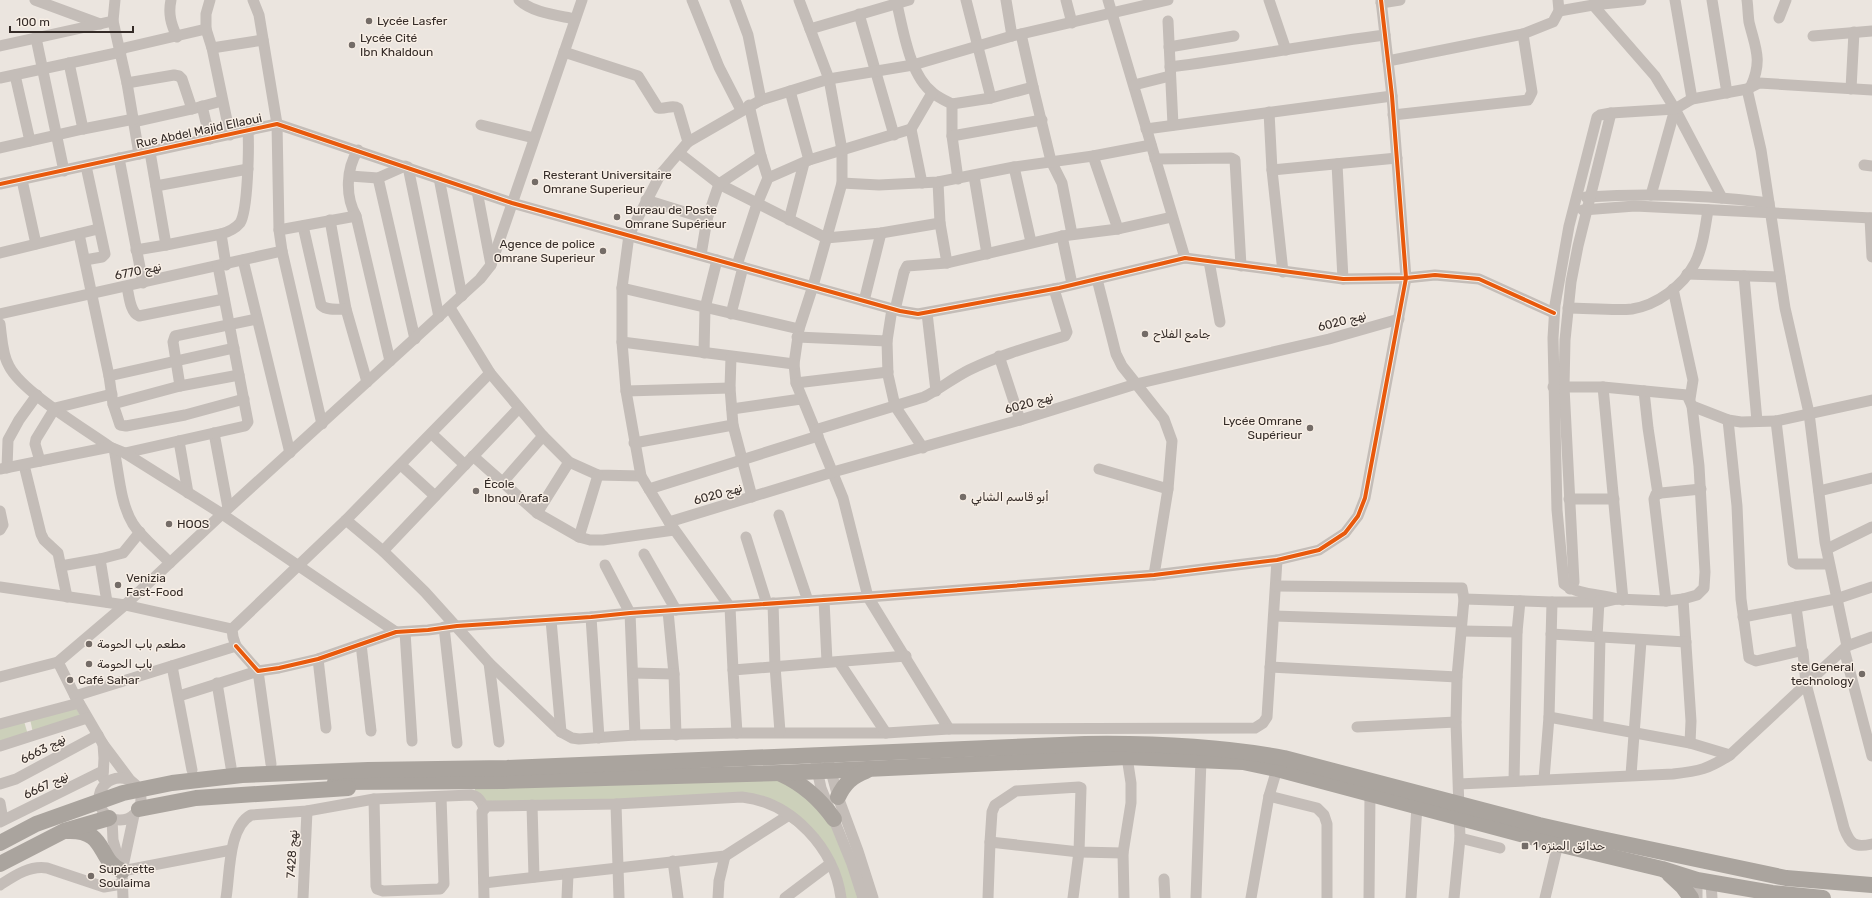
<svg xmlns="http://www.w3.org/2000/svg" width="1872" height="898" viewBox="0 0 1872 898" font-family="Rubik,Cairo,sans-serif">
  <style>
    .green { fill: #ccd0ba }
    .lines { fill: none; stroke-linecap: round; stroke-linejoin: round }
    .minor { stroke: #c4bdb8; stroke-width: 11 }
    .highway { stroke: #aaa49e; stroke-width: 16 }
    .cycleway-casing { stroke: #f8efe6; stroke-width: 6 }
    .cycleway { stroke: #e8590c; stroke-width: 4 }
    .poi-dot { fill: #746c67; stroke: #f8efe6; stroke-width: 1.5 }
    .labels { text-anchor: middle; stroke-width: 3; stroke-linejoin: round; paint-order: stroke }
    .poi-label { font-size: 12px; fill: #342b27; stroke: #f8efe6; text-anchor: start }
    .street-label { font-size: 12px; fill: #342b27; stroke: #f8efe6 }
  </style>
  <rect width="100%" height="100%" fill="#ebe5df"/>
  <g class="green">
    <path d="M75 706 81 717 33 733 30 719Z"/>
    <path d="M24 721 28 735 0 742V728Z"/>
    <path d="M779 777 798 786 832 821 862 898H845L825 847 753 796 475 803V788Z"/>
  </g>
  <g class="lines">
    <g class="minor">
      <path d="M35 0 100 24"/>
      <path d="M115 0 113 21 127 83 139 154"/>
      <path d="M171 0C168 14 171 24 177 37"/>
      <path d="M253 0 259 15 277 124 279 230 282 251 322 424"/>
      <path d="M519 0C533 13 556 15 575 19"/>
      <path d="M692 0 719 67 741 110"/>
      <path d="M735 0 748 35 761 100"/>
      <path d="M799 0 829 79 842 150V183L813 286 799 329 794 364 796 383 843 498 868 597 949 729"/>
      <path d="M896 0C903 28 909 75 933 93 939 98 946 101 952 104V136L958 179"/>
      <path d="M966 0 991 98"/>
      <path d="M1006 0 1012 36"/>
      <path d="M1066 0 1072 23"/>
      <path d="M1108 0 1185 258"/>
      <path d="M1269 0 1286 50"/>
      <path d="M1675 0 1692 99"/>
      <path d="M1712 0 1727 93"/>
      <path d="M1747 0C1748 7 1748 15 1749 22 1755 47 1763 60 1751 86"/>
      <path d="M1381 3 1400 0"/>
      <path d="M1593 5 1655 76 1675 109 1722 198"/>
      <path d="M1559 11 1593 5 1641 0"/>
      <path d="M859 14 894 135"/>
      <path d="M1779 18 1786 0"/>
      <path d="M1168 21 1173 125"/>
      <path d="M206 29V14L210 0"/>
      <path d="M810 29 909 0"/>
      <path d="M1021 34 1033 87"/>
      <path d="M1813 36 1872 31"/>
      <path d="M36 38 64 171"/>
      <path d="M0 46 113 21"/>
      <path d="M1169 47 1234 36"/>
      <path d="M212 48 263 40"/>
      <path d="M120 49 206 29 212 48 230 135"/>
      <path d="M564 52 638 76 658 108C665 110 672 104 678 108L688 142"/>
      <path d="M1388 61 1523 34 1553 22 1559 11 1558 0"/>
      <path d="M69 63 83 129"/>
      <path d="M1170 67C1242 58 1313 44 1385 35"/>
      <path d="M15 75 30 141"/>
      <path d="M0 78 121 52"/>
      <path d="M127 83 174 75 179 76 182 79 192 109 222 101"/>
      <path d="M1134 85 1170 76"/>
      <path d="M1747 89 1761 150 1785 308 1809 413 1825 542 1847 646"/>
      <path d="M1851 89 1854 32"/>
      <path d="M790 91 809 160"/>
      <path d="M952 104 991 98 1033 87 1051 161 1062 183 1072 234"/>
      <path d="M749 105 761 156 768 178"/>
      <path d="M202 106 210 139"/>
      <path d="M1269 112 1272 170 1283 272"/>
      <path d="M1393 115 1528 100 1532 92 1523 34"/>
      <path d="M134 122 192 109"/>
      <path d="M481 125 534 138"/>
      <path d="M911 129 922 183"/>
      <path d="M1146 129 1392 96"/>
      <path d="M952 136 1042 120"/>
      <path d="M0 148 83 129 134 119"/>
      <path d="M358 150C346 169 345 196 356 216L390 361"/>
      <path d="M679 153 719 184 826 238 881 233 940 223"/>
      <path d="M1093 156 1118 229"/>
      <path d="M119 158 143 283"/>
      <path d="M1155 159 1231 158 1235 160 1241 266"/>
      <path d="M1337 164 1343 279"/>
      <path d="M1864 165 1872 166"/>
      <path d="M408 167 439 317"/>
      <path d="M1014 167 1031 242"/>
      <path d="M1272 170 1397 158"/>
      <path d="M350 176 378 178 405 166"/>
      <path d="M974 176 987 254"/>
      <path d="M378 178 415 339"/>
      <path d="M439 178 462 296"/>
      <path d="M22 180 36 244"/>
      <path d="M938 182 940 223 947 263"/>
      <path d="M842 183 879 185 938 182 1014 167 1093 156 1151 145"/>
      <path d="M0 184 277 124 512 203 900 311 918 314 1059 288 1185 258 1343 279 1406 278 1435 275 1479 279 1554 313"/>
      <path d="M156 186 248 169"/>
      <path d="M477 191 491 265"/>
      <path d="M1651 195 1675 109"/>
      <path d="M1586 197C1647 193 1709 195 1769 203"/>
      <path d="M646 200 707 219"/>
      <path d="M1583 210 1635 206 1872 218"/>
      <path d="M1870 218 1872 257"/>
      <path d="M330 220 346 309 367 382"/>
      <path d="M789 220 804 163"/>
      <path d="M303 226 321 305C327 311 338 309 346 309"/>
      <path d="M279 230 356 216"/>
      <path d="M79 234 109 376 113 404 120 425 126 426 185 415 244 399"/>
      <path d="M1062 236 1072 284"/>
      <path d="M166 245 221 234"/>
      <path d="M136 250 166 245 150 152"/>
      <path d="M0 253 98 229"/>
      <path d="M701 255 707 219 719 184 761 156"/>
      <path d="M85 260 102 257 105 254 86 166"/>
      <path d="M243 260 290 453"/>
      <path d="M1209 261 1220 322"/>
      <path d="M226 265 221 234C228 232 235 229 240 223 248 211 249 147 248 130"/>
      <path d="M737 265 757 204 768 178 809 160 911 129 932 93"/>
      <path d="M1687 274 1780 277"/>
      <path d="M1744 276 1757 421"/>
      <path d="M1097 279 1116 354 1122 366 1164 419 1172 441 1168 489 1154 575"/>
      <path d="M127 287C129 295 130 313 139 316L224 299"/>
      <path d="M622 288 799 329"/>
      <path d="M1673 289 1693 380 1690 399"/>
      <path d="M864 301 881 233"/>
      <path d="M450 308 490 373 543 436 569 462 598 475 641 476"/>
      <path d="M1568 308C1586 308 1616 311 1632 309 1657 305 1683 286 1695 263 1703 247 1705 228 1708 210"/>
      <path d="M895 310 904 272 907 266 947 263 1062 236 1118 229 1172 217"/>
      <path d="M927 313 936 391"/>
      <path d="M0 314 282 251"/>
      <path d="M731 314 743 267"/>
      <path d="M0 324C2 338 2 354 9 366 22 392 85 429 110 447"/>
      <path d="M797 337 887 341 892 309"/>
      <path d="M887 341 888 375 895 406 923 448"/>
      <path d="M622 342 794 364"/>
      <path d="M704 353 705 308 717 260"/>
      <path d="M999 356 1020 420"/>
      <path d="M731 357 730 388 733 425 752 497"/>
      <path d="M109 376 234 348"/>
      <path d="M796 383 888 372"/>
      <path d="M180 386 173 342 175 336 257 319"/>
      <path d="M1603 387 1623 600"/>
      <path d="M626 391 730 388"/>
      <path d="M1644 391 1648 428 1658 494"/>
      <path d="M113 404 180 386 239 375"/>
      <path d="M1692 406 1728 420 1741 422 1776 421 1872 400"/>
      <path d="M732 409 801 399"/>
      <path d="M1728 420 1737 506 1741 599 1749 658 1756 661 1800 651 1803 652 1806 684 1844 828C1850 844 1854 848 1872 844"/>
      <path d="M1776 421 1793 562 1797 564H1829"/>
      <path d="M815 430 924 397C940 389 953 378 969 370 1000 355 1032 346 1065 336L1067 332 1054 289"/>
      <path d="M214 433 228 508"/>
      <path d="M432 434 465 465"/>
      <path d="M179 441 188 493"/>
      <path d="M634 443 733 425"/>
      <path d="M114 449C119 473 120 503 133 524 142 538 158 550 170 563"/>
      <path d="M125 453 245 426 248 422 218 266"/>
      <path d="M473 456 537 513 579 537 590 540H603L674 530"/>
      <path d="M40 461 35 444 36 439 55 408 112 394"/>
      <path d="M24 465 41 534 44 540 58 553 67 597"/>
      <path d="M401 465 435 496"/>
      <path d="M7 468 8 440 19 420 37 395"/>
      <path d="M0 469 110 447 125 453 222 514 396 632"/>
      <path d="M1099 469 1168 489"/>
      <path d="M502 483 543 436"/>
      <path d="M649 489 818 436"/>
      <path d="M1819 491 1872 478"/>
      <path d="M1569 499H1614"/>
      <path d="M0 511 3 525 0 530"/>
      <path d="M537 513 569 462"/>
      <path d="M779 515 808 601"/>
      <path d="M346 520 383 551 425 592 489 663 561 732 572 738 579 739 635 735 737 733H886L949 729 1255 728 1263 723 1267 717 1277 560"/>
      <path d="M669 522 833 472 1020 420 1136 384 1329 339 1399 319"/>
      <path d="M579 537 598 475"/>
      <path d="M746 537 767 604"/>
      <path d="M1827 549 1872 527"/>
      <path d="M383 551 519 408"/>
      <path d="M644 554 676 610"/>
      <path d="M605 565 630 613 635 735"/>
      <path d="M61 566 100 559"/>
      <path d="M1276 586 1462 588 1464 599 1457 677 1456 722 1460 838 1454 898"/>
      <path d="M0 587 125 605 232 629"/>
      <path d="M1570 589 1574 582 1564 387 1565 340 1571 282 1578 246 1611 113"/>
      <path d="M1464 599 1552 602H1604L1617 599 1666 601 1683 599 1697 595 1704 588 1705 572 1699 466 1692 406 1687 395 1603 387H1553"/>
      <path d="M1617 599C1600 594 1578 595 1564 584L1557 510 1553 338 1555 305 1569 226 1597 117 1600 115 1611 113 1675 109 1692 99 1747 89 1759 83 1872 90"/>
      <path d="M1683 599 1691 721 1690 743"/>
      <path d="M824 600 827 662"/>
      <path d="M1666 601 1654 499 1656 494 1661 493 1701 489"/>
      <path d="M107 602 100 559 123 553 140 532"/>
      <path d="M773 603 775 666 780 732"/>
      <path d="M1796 607 1836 599 1872 587"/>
      <path d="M668 611 674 674 676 735"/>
      <path d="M1274 616 1461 622"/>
      <path d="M591 617 599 738"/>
      <path d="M1743 617 1796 607 1802 651"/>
      <path d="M551 620 561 732"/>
      <path d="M444 627 457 743"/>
      <path d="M1462 631 1517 632"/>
      <path d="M405 632 412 741"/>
      <path d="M1551 634 1686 642"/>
      <path d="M1597 637 1599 601"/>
      <path d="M361 644 371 731"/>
      <path d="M236 646 258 671 279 668 318 659 396 632 428 630 457 626 591 617 630 613 868 597 1154 575 1277 560 1319 550 1345 533 1358 516 1365 498 1406 278 1392 96 1381 0"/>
      <path d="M1844 649 1872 756"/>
      <path d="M318 659 326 728"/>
      <path d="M58 662 75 696 103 744 130 780"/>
      <path d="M839 662 886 733"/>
      <path d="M489 663 499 742"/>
      <path d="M172 666 192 770"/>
      <path d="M1270 667 1457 677"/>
      <path d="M733 670 730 607 669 522 641 476 626 391 622 342V288L629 235 660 175 688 142 761 100 829 79 913 65 1012 36 1168 0"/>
      <path d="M633 673 674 674"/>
      <path d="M0 677 58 662 125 605 222 514 480 279 491 265 582 0"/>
      <path d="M217 683 231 767"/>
      <path d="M75 696 236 646 233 637 232 629 346 520 490 373"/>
      <path d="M179 696 258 671 271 764"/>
      <path d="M1549 717 1690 743 1730 755"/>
      <path d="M0 724 79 703"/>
      <path d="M1598 725 1600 637"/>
      <path d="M1357 727 1456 722"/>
      <path d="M737 733 733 670 906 656"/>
      <path d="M0 746 87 718"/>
      <path d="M829 764 838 797 858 851 873 898"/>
      <path d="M816 765 821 788 852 864 863 898"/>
      <path d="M1631 775 1641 641"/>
      <circle cx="120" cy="799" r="21"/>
      <path d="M103 778 104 758 103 744"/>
      <path d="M1544 779 1549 717 1552 602"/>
      <path d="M1514 781 1517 632 1520 601"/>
      <path d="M0 784 16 779 98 735"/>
      <path d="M1459 784 1673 774C1700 771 1708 769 1730 755L1847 646 1872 637"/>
      <path d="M1269 796 1317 808 1324 815 1327 824V898"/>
      <path d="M374 799 376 886 377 889 383 891 440 889 444 884 441 797"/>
      <path d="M0 803 3 820"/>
      <path d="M616 804 619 898"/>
      <path d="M532 805 534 877"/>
      <path d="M112 819 113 840 121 869"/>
      <path d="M0 822 103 771"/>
      <path d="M1460 838 1500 848"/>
      <path d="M990 842 992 812 995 805 1016 791 1079 787 1081 788 1079 852 1073 898"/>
      <path d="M673 861 678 898"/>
      <path d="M122 871 231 850"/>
      <path d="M1164 879 1165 898"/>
      <path d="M1697 880V898"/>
      <path d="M484 883 725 856 789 815"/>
      <path d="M1711 883 1712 898"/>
      <path d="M0 885C14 876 30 865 47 868L104 887 122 884"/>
      <path d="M123 898 122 871 134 815"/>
      <path d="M226 898C230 875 228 827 251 815L307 811 374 799 471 795C478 796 481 801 484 808"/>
      <path d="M303 898 307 811"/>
      <path d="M484 898 482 812 487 806 616 804 742 797C792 802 835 849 841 898"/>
      <path d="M567 898 568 874"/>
      <path d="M718 898 719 881 725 856"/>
      <path d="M785 898 830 864"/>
      <path d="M988 898 990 842 1079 852 1123 853"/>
      <path d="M1124 898 1123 853 1131 803V783L1127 757"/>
      <path d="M1196 898 1201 760"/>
      <path d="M1251 898 1269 796 1277 769"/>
      <path d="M1369 898 1370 794"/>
      <path d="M1411 898 1417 806"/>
      <path d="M1545 898 1558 844"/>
    </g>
    <g class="highway">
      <path d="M781 774C803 784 820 799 834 819"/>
      <path d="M335 782 503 781 780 773 1127 757 1243 762 1277 769 1558 844 1662 869 1697 880 1772 893 1823 898"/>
      <path d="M838 797C844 784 852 776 866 771"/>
      <path d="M139 809 196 798 348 788"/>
      <path d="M67 831C108 829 97 861 122 871"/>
      <path d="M0 843 36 824 123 793 172 783 242 775 368 770 507 768 1085 744C1152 743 1219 746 1284 758L1539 825 1592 837 1786 878 1872 885"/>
      <path d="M0 864 64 831 109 818"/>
      <path d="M1669 874 1683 887 1691 898"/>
    </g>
    <g class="cycleway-casing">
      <g id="cycleway">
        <path d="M0 184 277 124 512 203 900 311 918 314 1059 288 1185 258 1343 279 1406 278 1435 275 1479 279 1554 313"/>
        <path d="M236 646 258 671 279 668 318 659 396 632 428 630 457 626 591 617 630 613 868 597 1154 575 1277 560 1319 550 1345 533 1358 516 1365 498 1406 278 1392 96 1381 0"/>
      </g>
    </g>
    <use href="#cycleway" class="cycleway"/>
  </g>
  <g class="poi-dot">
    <circle cx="369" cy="21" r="4"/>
    <circle cx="352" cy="45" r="4"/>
    <circle cx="535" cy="182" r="4"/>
    <circle cx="617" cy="217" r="4"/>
    <circle cx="603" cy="251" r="4"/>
    <circle cx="1145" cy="334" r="4"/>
    <circle cx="1310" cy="428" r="4"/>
    <circle cx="476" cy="491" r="4"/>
    <circle cx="963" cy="497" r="4"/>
    <circle cx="169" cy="524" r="4"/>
    <circle cx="118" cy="585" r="4"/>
    <circle cx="89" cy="644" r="4"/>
    <circle cx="89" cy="664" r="4"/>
    <circle cx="1862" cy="674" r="4"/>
    <circle cx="70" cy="680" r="4"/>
    <rect x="1521" y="842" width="8" height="8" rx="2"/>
    <circle cx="91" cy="876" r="4"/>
  </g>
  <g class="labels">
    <g class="poi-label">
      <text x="377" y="25">Lycée Lasfer</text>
      <text x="360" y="42">Lycée Cité<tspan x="360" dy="14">Ibn Khaldoun</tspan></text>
      <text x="543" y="179">Resterant Universitaire<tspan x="543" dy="14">Omrane Superieur</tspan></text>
      <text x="625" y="214">Bureau de Poste<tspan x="625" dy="14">Omrane Supérieur</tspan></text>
      <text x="595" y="248" text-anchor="end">Agence de police<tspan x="595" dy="14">Omrane Superieur</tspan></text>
      <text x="1153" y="338">جامع الفلاح</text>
      <text x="1302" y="425" text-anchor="end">Lycée Omrane<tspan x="1302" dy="14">Supérieur</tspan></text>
      <text x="484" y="488">École<tspan x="484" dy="14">Ibnou Arafa</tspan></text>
      <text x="971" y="501">أبو قاسم الشابي</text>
      <text x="177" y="528">HOOS</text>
      <text x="126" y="582">Venizia<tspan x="126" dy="14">Fast-Food</tspan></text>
      <text x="97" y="648">مطعم باب الحومة</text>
      <text x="97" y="668">باب الحومة</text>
      <text x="1854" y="671" text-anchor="end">ste General<tspan x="1854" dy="14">technology</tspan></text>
      <text x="78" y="684">Café Sahar</text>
      <text x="1533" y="850">حدائق المنزه 1</text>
      <text x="99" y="873">Supérette<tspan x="99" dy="14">Soulaima</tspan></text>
    </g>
    <g class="street-label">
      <text transform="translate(199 131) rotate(-12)" y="4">Rue Abdel Majid Ellaoui</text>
      <text transform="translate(138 271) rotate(-12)" y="4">نهج 6770</text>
      <text transform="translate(1342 321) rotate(-15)" y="4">نهج 6020</text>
      <text transform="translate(1029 403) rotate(-16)" y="4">نهج 6020</text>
      <text transform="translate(718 494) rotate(-16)" y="4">نهج 6020</text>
      <text transform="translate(43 749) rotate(-28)" y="4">نهج 6663</text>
      <text transform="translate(46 785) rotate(-26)" y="4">نهج 6667</text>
      <text transform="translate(292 854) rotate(-87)" y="4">نهج 7428</text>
    </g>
  </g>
  <path d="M10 26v6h123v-6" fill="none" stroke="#342b27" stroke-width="2"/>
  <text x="16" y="26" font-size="12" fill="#342b27" stroke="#f8efe6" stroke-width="3" paint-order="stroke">100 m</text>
</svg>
